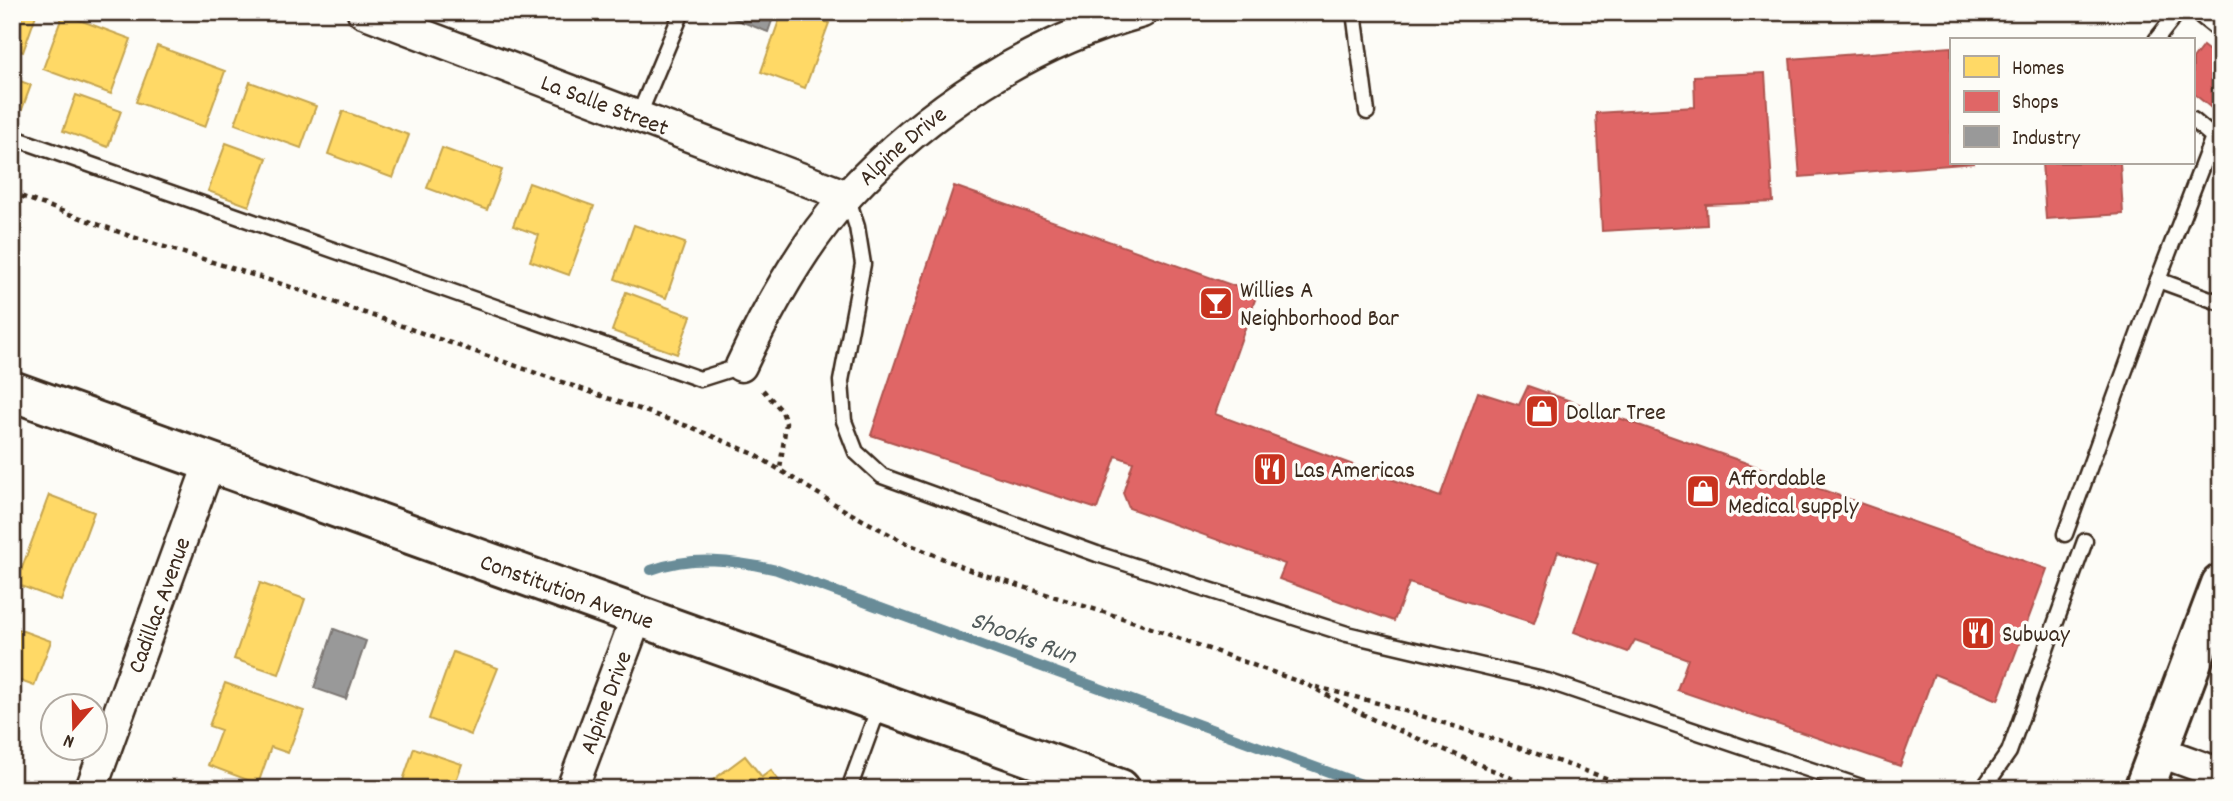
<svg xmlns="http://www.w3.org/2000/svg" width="2233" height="801" viewBox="0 0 2233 801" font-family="Dekko,sans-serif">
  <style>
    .homes { fill: #ffd966; stroke: #c4a450; stroke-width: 2 }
    .shops { fill: #e06666; stroke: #ae5450; stroke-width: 2 }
    .industry { fill: #999; stroke: #7d7874; stroke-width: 2 }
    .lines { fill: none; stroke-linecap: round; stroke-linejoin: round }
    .stream { stroke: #698c98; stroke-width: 10 }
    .service-casing { stroke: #3b2a1e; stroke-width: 19 }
    .minor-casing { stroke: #3b2a1e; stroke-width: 35 }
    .primary-casing { stroke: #3b2a1e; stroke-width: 44 }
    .path { stroke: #3b2a1e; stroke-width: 4.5; stroke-dasharray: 5 5; stroke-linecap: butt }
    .service { stroke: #fdfcf7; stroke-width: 14 }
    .minor { stroke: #fdfcf7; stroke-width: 30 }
    .primary { stroke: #fdfcf7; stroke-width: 38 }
    .labels { text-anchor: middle; stroke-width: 7; stroke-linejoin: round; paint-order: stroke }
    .street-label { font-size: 24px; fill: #3b2a1e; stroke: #fdfcf7 }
    .poi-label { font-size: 24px; fill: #3b2a1e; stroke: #fdfcf7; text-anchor: start }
    .water-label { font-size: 26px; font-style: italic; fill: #525b5b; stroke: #fdfcf7 }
  </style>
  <rect width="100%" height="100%" fill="#fdfcf7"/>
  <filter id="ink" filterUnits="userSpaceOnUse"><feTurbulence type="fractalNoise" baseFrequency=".0143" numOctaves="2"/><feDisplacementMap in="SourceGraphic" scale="14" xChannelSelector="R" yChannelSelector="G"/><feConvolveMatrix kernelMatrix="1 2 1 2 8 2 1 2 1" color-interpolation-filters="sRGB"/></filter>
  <g filter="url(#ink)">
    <g class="homes">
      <path d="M12 12H37L23 52 12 48Z"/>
      <path d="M782 12H800L829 23 805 88 761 72Z"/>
      <path d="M895 12H916L903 22Z"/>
      <path d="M63 14 131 39 111 94 43 69Z"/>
      <path d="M157 46 225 71 205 127 136 102Z"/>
      <path d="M12 78 31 85 17 123 12 121Z"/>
      <path d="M250 82 316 106 301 148 235 124Z"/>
      <path d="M76 95 121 111 108 147 63 131Z"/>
      <path d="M343 111 409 135 393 178 328 154Z"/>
      <path d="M226 143 267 158 249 206 208 191Z"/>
      <path d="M442 148 502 170 487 210 427 188Z"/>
      <path d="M529 183 594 206 569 275 530 261 539 235 513 226Z"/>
      <path d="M634 225 685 243 666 298 615 279Z"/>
      <path d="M626 292 691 316 677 354 612 331Z"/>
      <path d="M49 495 94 512 61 601 16 584Z"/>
      <path d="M260 583 305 599 279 674 234 659Z"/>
      <path d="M12 627 51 641 34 686 15 679 12 686Z"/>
      <path d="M453 652 498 668 471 735 429 719Z"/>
      <path d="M225 683 304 711 288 753 271 747 258 784 208 765 221 730 209 726Z"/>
      <path d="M414 748 462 764 453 789H400Z"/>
      <path d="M745 756 762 777 771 770 784 788 701 789Z"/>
    </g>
    <g class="shops">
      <path d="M2203 46 2221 60V116L2193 93V59Z"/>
      <path d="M1951 47V163H1975L1800 177 1790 59Z"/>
      <path d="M1765 73 1773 202 1706 205 1707 225 1602 231 1596 113 1695 107 1694 76Z"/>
      <path d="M2042 163H2120L2123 214 2046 219Z"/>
      <path d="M954 186 1257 294 1215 414 1440 497 1478 392 1519 405 1528 386 2047 569 1998 700 1934 674 1900 766 1677 690 1688 659 1635 640 1628 652 1574 632 1598 564 1558 551 1534 623 1409 583 1394 621 1279 579 1285 564 1129 508 1123 493 1133 462 1116 456 1097 509 871 435Z"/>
    </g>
    <g class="industry">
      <path d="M734 12H775L768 32 732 18Z"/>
      <path d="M334 629 366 641 346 699 314 688Z"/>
    </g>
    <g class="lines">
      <path class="stream" d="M651 570C693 555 734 560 777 570L1375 789"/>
      <g class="service-casing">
        <g id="service">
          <path d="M1354 12 1367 112"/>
          <path d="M2196 12 2221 32"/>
          <path d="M2156 40 2178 12"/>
          <path d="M638 117 682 12"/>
          <path d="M2193 120 2213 137"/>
          <path d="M12 137 700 379 741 366"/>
          <path d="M847 196 857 227 863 264 841 381 844 421 856 452 882 476 1097 554 1347 634 1547 681 1867 789"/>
          <path d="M2158 280 2221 303"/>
          <path d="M2065 534 2158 280 2213 137H2221"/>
          <path d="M849 789 880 704"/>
          <path d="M1983 789 2009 752 2085 541"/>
        </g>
      </g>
      <g class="minor-casing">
        <g id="minor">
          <path id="s1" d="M363 12 847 196"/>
          <path id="s2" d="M741 366C769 306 803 244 848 195 927 110 1029 43 1142 12"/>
          <path d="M2158 751 2221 774"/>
          <path id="s3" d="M91 789 210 462"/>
          <path id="s4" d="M572 789 637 616"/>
        </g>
      </g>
      <g class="primary-casing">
        <g id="primary">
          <path id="s5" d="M12 391 1120 789"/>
          <path d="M2144 789 2221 584"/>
        </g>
      </g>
      <g class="path">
        <path d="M12 193 130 236 285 285 693 428 754 454 846 511 906 543 972 571 1129 620 1308 685 1372 719 1537 789"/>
        <path d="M763 390 782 411 786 423 780 469"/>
        <path d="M1316 687C1425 713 1531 752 1637 789"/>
      </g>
      <use href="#service" class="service"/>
      <use href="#minor" class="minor"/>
      <use href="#primary" class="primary"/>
    </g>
  </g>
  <defs>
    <g id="bar-square" transform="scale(1.75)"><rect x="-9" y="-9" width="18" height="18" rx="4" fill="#c8321e" stroke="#fdfcf7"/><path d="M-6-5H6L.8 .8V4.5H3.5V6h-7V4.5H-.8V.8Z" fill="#fff"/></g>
    <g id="shop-square" transform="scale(1.75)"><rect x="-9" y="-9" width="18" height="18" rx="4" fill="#c8321e" stroke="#fdfcf7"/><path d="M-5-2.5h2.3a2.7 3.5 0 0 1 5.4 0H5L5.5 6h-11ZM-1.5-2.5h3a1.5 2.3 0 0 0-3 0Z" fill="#fff"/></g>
    <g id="restaurant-square" transform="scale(1.75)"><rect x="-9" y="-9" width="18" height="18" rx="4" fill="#c8321e" stroke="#fdfcf7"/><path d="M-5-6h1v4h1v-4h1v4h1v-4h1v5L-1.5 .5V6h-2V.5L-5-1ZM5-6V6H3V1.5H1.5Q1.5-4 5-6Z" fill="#fff"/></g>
  </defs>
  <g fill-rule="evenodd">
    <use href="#bar-square" x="1216" y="303"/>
    <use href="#shop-square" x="1542" y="411"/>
    <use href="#restaurant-square" x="1270" y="469"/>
    <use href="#shop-square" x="1703" y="491"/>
    <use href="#restaurant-square" x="1978" y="633"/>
  </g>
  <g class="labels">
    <g class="street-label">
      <text dy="8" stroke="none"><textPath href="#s1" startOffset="259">La Salle Street</textPath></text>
      <text dy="8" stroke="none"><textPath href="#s2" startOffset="276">Alpine Drive</textPath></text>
      <text dy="8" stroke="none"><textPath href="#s5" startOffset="590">Constitution Avenue</textPath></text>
      <text dy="8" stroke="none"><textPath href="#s3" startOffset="196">Cadillac Avenue</textPath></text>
      <text dy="8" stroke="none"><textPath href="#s4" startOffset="93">Alpine Drive</textPath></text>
    </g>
    <g class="poi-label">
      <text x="1240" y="297">Willies A<tspan x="1240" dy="28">Neighborhood Bar</tspan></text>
      <text x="1566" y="419">Dollar Tree</text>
      <text x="1294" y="477">Las Americas</text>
      <text x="1728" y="485">Affordable<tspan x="1728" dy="28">Medical supply</tspan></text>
      <text x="2002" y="641">Subway</text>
    </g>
    <g class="water-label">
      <text transform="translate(1024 636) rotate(20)" y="9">Shooks Run</text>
    </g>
  </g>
  <rect width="2233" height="801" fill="none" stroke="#fdfcf7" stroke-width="42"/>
  <rect x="21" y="21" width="2191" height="759" fill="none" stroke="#3b2a1e" stroke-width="2.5" filter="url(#ink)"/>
  <rect x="1950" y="38" width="245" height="126" fill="#fdfcf7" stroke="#afa8a0" stroke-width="2"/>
  <rect x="1964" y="56" width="35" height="21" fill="#ffd966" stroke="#afa8a0" stroke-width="2"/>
  <text x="2012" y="74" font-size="21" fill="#3b2a1e">Homes</text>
  <rect x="1964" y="91" width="35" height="21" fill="#e06666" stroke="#afa8a0" stroke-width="2"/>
  <text x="2012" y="108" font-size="21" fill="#3b2a1e">Shops</text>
  <rect x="1964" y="126" width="35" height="21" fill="#999999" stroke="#afa8a0" stroke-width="2"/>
  <text x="2012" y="144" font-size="21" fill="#3b2a1e">Industry</text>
  <g transform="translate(74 727) rotate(200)"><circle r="33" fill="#fdfcf7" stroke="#afa8a0" stroke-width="2"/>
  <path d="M0-5L12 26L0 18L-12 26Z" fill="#c8321e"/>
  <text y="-10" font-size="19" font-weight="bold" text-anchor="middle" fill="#3b2a1e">N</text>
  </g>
</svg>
